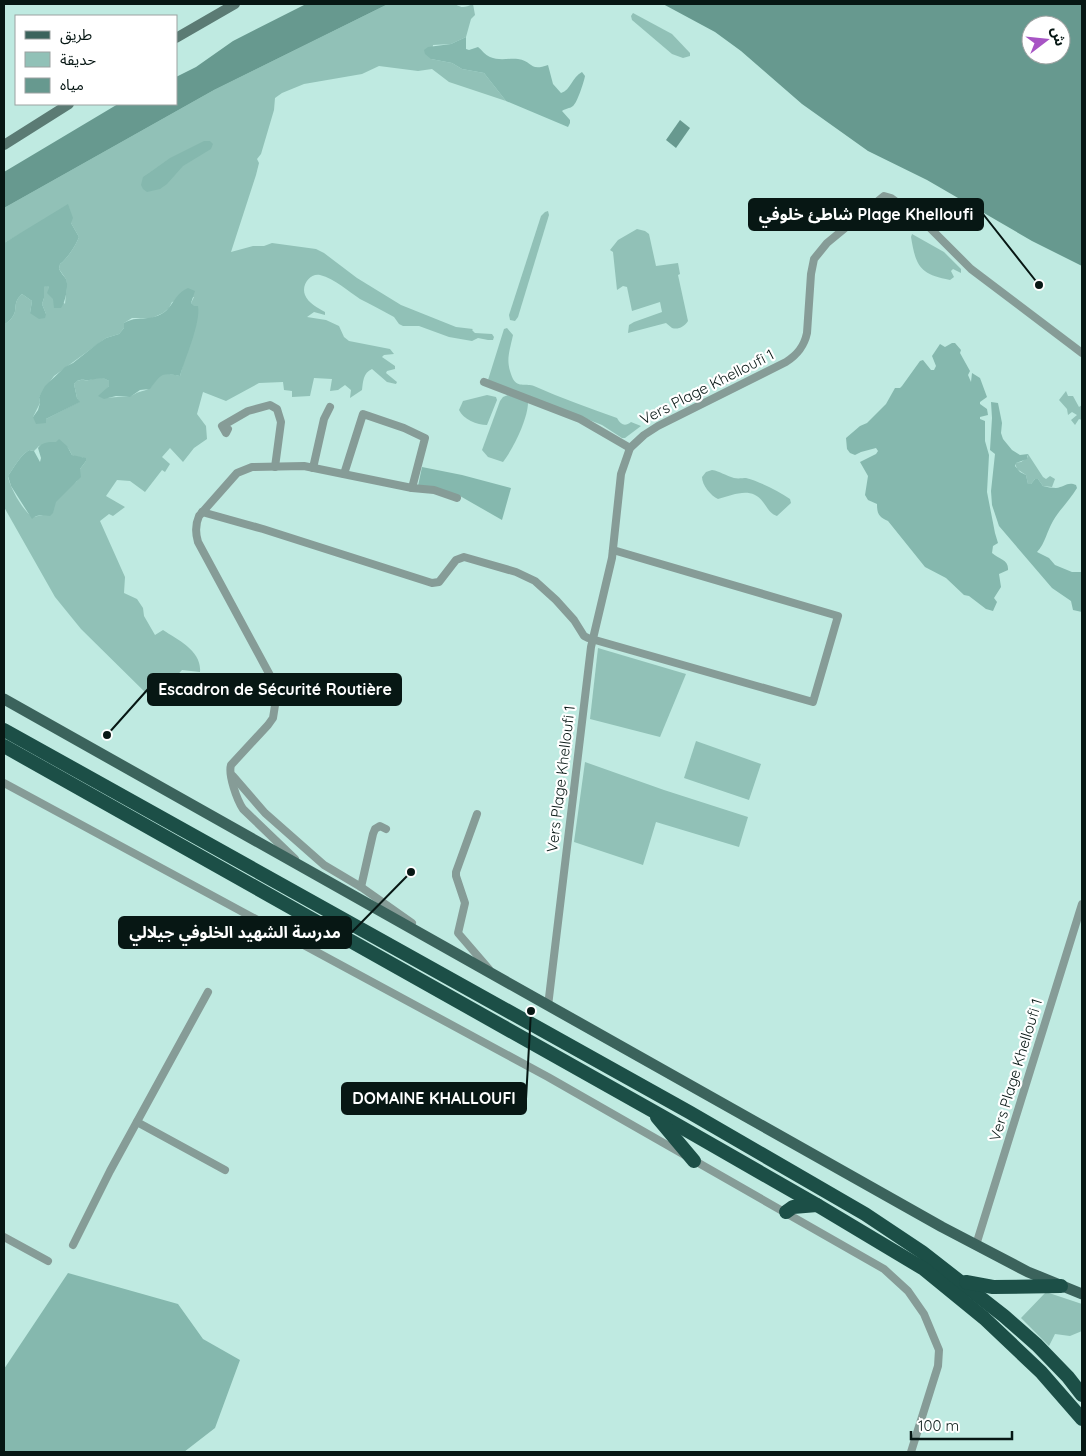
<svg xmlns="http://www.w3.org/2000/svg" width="1086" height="1456" viewBox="0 0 1086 1456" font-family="Quicksand,'Noto Sans Arabic',sans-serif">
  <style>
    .green { fill: #91c1b7; fill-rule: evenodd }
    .forest { fill: #85b8ae }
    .water { fill: #67998f; fill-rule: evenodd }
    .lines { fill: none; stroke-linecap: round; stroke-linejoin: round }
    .street { stroke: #869c97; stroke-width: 8 }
    .secondary { stroke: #5b7b74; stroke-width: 10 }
    .primary { stroke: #3b635c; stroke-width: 11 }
    .highway { stroke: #1c4f47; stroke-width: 14 }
    .labels { text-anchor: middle; stroke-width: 4.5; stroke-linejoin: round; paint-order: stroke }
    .street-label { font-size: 15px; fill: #071714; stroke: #fff }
    .leader { fill: none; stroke: #071714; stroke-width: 2 }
    .callout-dot { fill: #071714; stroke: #fff; stroke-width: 2 }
    .callout { fill: #071714; stroke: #071714; stroke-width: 2 }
    .callout-label { font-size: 16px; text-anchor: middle; font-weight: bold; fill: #fff }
  </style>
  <rect width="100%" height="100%" fill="#bfeae1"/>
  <g class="green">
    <path d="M388 4H455C463 9 465 7 473 4L475 15 471 19 466 37 451 44 433 45 431 59 452 63 462 69 484 73 506 101 449 82 432 69 418 71 379 66 362 74 304 84 282 93 275 98 274 110 261 154 257 159 259 163 256 175 231 252 253 246H264L272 243 316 249 324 253 357 278 401 305 456 327 473 329 472 330 475 333 492 334 494 337 493 340H488L478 338 472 341 449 337 419 326H403L399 324 394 317C383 311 372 305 360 299 348 291 335 279 320 275 310 273 301 285 305 295 308 303 318 308 325 312V315L314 312 307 317 326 320 339 326 344 337 349 341 390 349 394 354 384 355 382 357 395 366V369L387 371 386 373 397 382 396 384 387 382 372 369C363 373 363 382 362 390L350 398 351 390 345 385 338 390 330 391 332 379 314 378 310 396 292 397V391L284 390 283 382 259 383 226 401 203 392 197 414 206 426 207 439 194 448 183 462 170 448 162 457 170 464 165 472 162 470 145 492 130 481 117 480 106 496 125 507 113 516 109 514 100 521 125 577 124 593 137 599 143 608 144 616 155 635 163 630C178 640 202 651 200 672L182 670 154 701 81 629 55 597 4 507V325C7 322 11 320 13 316 18 309 12 303 22 294L32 301 30 313 46 314 42 304 44 298V287L48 285 49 288 65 304 67 284 66 279 59 269 60 264C67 259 76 245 79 237L71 223 20 234 4 243V208L214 90ZM194 297 191 303 193 306H198L180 376C175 375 168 373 163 374 155 376 154 388 146 390 139 392 138 392 131 396 127 398 115 396 108 398L104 392 109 386V381C101 376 98 378 89 380 82 381 79 378 74 384L77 398 79 402 46 419 33 417 40 403 39 397 54 376 106 338 119 334 124 328V323L132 318H152L163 313 169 308 172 302ZM56 442C66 443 68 447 72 455L77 457H82L86 461 80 469 77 481 68 488 43 515 33 517C24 513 9 486 8 476 15 466 19 457 29 450L34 451 39 446Z"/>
    <path d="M633 13 672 34 690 53V56L683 58 672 54 632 20 631 16Z"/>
    <path d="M548 211 549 215 518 317 515 321 510 320 509 315 541 216 545 212Z"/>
    <path d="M637 229 645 231 649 234 656 266 678 263 680 274 678 275 688 321C684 327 678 330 672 328L666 323 628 333 629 325 634 322 662 312 660 302 632 311 627 287 623 286 617 290 613 252 610 250 618 240Z"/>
    <path d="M912 234 944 252 961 269V273L953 269 951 271 954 277 950 280C920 274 916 267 911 237Z"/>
    <path d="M507 328 513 335C509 354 505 361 513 379 518 388 527 383 534 386 561 398 589 408 617 418 621 425 625 427 631 422L641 426 625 438H622L602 425 488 380 504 329Z"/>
    <path d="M1066 391 1068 396H1073L1079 407 1082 405V420L1079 419 1075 425 1071 420 1077 415 1072 412 1068 415 1067 409 1059 400Z"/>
    <path d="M487 395 496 397 497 400 487 425C477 425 463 419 459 410L463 401Z"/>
    <path d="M508 395 528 402C528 419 513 449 503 462L488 457 482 450 500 401 503 397Z"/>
    <path d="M1028 454 1043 477 1046 479 1050 476 1055 479 1052 487 1043 486 1038 479H1035L1031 484H1028L1026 475 1017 469 1015 463 1021 462 1028 457Z"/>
    <path d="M712 470C720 471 726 476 734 478 738 479 743 478 746 478 761 482 778 491 790 499L791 503 777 516C769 513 768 508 763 502 751 486 734 495 718 499 711 496 702 485 702 477L706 472Z"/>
    <path d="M598 648 686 674 660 737 590 719Z"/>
    <path d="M696 741 761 764 749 800 684 778Z"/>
    <path d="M585 762 664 790 748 817 739 847 656 822 643 865 574 842Z"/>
    <path d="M1046 1292 1082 1304V1331L1070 1336 1055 1334 1049 1346 1021 1318Z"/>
  </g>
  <g class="forest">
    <path d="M466 37V49L469 50 478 47C482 50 485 55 490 57 499 61 509 58 518 59 533 61 529 72 548 65L553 84 561 93C571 90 572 77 582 72L585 76C584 82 577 103 573 106 569 109 566 108 562 111L570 120V123L568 127 506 101 484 73 462 69 452 63 431 59 425 54 424 50 428 47 451 44Z"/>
    <path d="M204 141H210L213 144 211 149 183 166 167 184 160 189 147 192 143 189 141 185 143 177 149 173 170 158Z"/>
    <path d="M68 204 73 218 71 223 79 237C76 245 67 259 60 264L59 269C61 273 64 276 66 279 69 285 65 303 61 308H54L53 299 47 293 49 288 48 286 44 287V298L42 304 46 314 45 318 39 319 30 313 32 301 22 294C12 303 18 309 13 316 11 320 7 322 4 325V243Z"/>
    <path d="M188 288 195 291 191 303 194 306H198C201 323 185 358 180 376 160 372 161 375 150 389L140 390 130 397 116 396 104 399 98 396 109 386V381C101 376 98 379 89 380 82 380 79 378 74 384L77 398 80 402 46 419V423L36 424 33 417 38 410 40 403 39 397 45 386 65 367 73 363 97 344 106 338 119 334 124 328V323C137 315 149 322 163 313 174 306 174 294 188 288Z"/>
    <path d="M952 343H955L961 350 960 353 970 371 968 375 971 382 972 373 980 378 987 397 980 402V404L987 409 988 415 980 417V419L985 421V441L989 455 987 492 995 533 998 543 993 546 992 553C999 559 1009 560 1008 570L999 574 1001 587 994 598 997 602 993 611 986 609 969 596 964 595 946 578 925 567 888 521C879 517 877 514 877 504L868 500 865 495 868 476 860 462 876 454 878 451 876 448 861 452 855 455 850 453 847 449 846 438 860 426 867 423 886 404 895 388H900L902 386 920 361 923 360 931 370H934L936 366 932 356 940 344 945 347Z"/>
    <path d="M991 402 998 403 1002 423 1001 433 1003 439 1012 450 1020 455 1028 454 1027 459 1016 463 1015 466 1020 472 1026 475 1028 484H1031L1035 479H1038L1043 486C1047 487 1052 488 1056 488 1064 487 1068 481 1076 485L1077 488C1070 500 1060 509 1053 521 1047 531 1045 544 1037 552L1049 558 1055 565 1072 572H1082V612L1073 610 1071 601 1052 588 999 526 992 505 991 491 995 454 990 450 992 418Z"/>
    <path d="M59 439 67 446 72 455 86 458V461L80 469 81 477 56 502 53 513 50 516C44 515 36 514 32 519L11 486 8 476C15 466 19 457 29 450L34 451 40 462 41 458 38 448C42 442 49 442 56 442Z"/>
    <path d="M422 467 462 475 511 488 502 520 460 496 418 486Z"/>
    <path d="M68 1273 178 1304 203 1339 240 1360 215 1428 184 1452H4V1369Z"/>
  </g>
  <g class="water">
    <path d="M306 4H388L214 90 4 208V172L118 104H176V77L196 67 233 41Z"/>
    <path d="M663 4H1082V266L1032 241 927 180 868 151 802 104 741 51 715 32ZM1031 25H1061V55H1031Z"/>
    <path d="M680 120 690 128 676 148 666 140Z"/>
  </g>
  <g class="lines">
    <g class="street">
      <path d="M484 382 580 419 630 448"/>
      <path d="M228 429 226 433 222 426 248 411 270 405 277 409 281 422 275 467"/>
      <path d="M313 468 324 419 330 407"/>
      <path d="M344 474 363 414 404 428 425 438 412 488 434 490 457 498"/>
      <path d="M202 512 263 529 432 583 439 582 456 560 464 557 516 572 535 581 556 600 574 620 584 636 588 638 813 702 838 616 613 550"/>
      <path d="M233 776 265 813 324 865 361 887 412 923"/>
      <path d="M4 783 548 1077 884 1269 908 1291 924 1314 939 1350 938 1366 911 1452"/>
      <path d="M477 814 456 872V876L465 903 458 933 489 969"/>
      <path d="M295 859 243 809C237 800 228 775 231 765L268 725 273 718 276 699 272 679 198 542C195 532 195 525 199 516L237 473 252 467 304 466 412 488"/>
      <path d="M361 887 373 834 375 829 380 826 386 829"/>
      <path d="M548 1006 591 647 612 558 621 474 630 448 644 435 658 426 786 362C797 355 804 347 807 333L811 274 814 259 827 243 884 196 891 198 924 222 971 269 1082 353"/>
      <path d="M137 1122 225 1170"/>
      <path d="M4 1237 48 1261"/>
      <path d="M73 1245 110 1171 208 992"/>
      <path d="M976 1245 1082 904"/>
    </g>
    <g class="secondary">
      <path d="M176 38 235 4"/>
      <path d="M4 145 69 104"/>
    </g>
    <path class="primary" d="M4 699 942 1227 1028 1272 1082 1294"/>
    <g class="highway">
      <path d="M4 730 689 1112 865 1214 922 1252 1004 1316 1037 1345 1068 1377 1082 1395"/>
      <path d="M4 746 660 1115 817 1205 924 1269 984 1318 1041 1372 1082 1419"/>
      <path d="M657 1117 694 1161"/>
      <path d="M786 1212 793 1207 817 1205"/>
      <path d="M966 1282 993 1287 1061 1286"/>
    </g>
  </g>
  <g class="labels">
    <g class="street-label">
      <text transform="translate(707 387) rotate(-27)" y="5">Vers Plage Khelloufi 1</text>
      <text transform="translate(561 779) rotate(-83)" y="5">Vers Plage Khelloufi 1</text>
      <text transform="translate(1016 1070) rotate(-73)" y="5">Vers Plage Khelloufi 1</text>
    </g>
  </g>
  <path class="leader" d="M1039 285L983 214M107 735L148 689M411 872L351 933M531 1011L526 1099"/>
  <g class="callout-dot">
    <circle cx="1039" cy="285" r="5"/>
    <circle cx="107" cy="735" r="5"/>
    <circle cx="411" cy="872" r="5"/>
    <circle cx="531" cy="1011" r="5"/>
  </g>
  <g class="callout">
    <rect x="749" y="199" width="234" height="31" rx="5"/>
    <rect x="148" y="674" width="253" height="31" rx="5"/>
    <rect x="119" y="917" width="232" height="31" rx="5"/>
    <rect x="342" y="1083" width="184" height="31" rx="5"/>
  </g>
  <g class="callout-label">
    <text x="866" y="220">شاطئ خلوفي Plage Khelloufi</text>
    <text x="275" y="695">Escadron de Sécurité Routière</text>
    <text x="235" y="938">مدرسة الشهيد الخلوفي جيلالي</text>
    <text x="434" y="1104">DOMAINE KHALLOUFI</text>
  </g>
  <rect width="1086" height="1456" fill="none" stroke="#071714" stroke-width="10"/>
  <rect x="15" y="15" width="162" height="90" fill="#ffffff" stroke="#9ca2a1"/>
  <rect x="25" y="31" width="25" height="8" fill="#3b635c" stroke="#9ca2a1"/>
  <text x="60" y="40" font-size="15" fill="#071714">طريق</text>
  <rect x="25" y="52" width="25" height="15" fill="#91c1b7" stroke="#9ca2a1"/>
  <text x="60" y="65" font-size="15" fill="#071714">حديقة</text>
  <rect x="25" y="78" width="25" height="15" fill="#67998f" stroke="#9ca2a1"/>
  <text x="60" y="90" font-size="15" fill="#071714">مياه</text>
  <g transform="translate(1046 40) rotate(74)"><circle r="24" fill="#ffffff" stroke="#9ca2a1"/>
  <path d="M0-4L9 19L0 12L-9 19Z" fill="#a754c4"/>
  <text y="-8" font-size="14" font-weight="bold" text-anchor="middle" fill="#071714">ش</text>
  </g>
  <path d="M911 1431v8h101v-8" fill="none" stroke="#071714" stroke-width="2.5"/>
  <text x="918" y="1431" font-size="15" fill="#071714" stroke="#ffffff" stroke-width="4" paint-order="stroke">100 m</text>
</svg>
